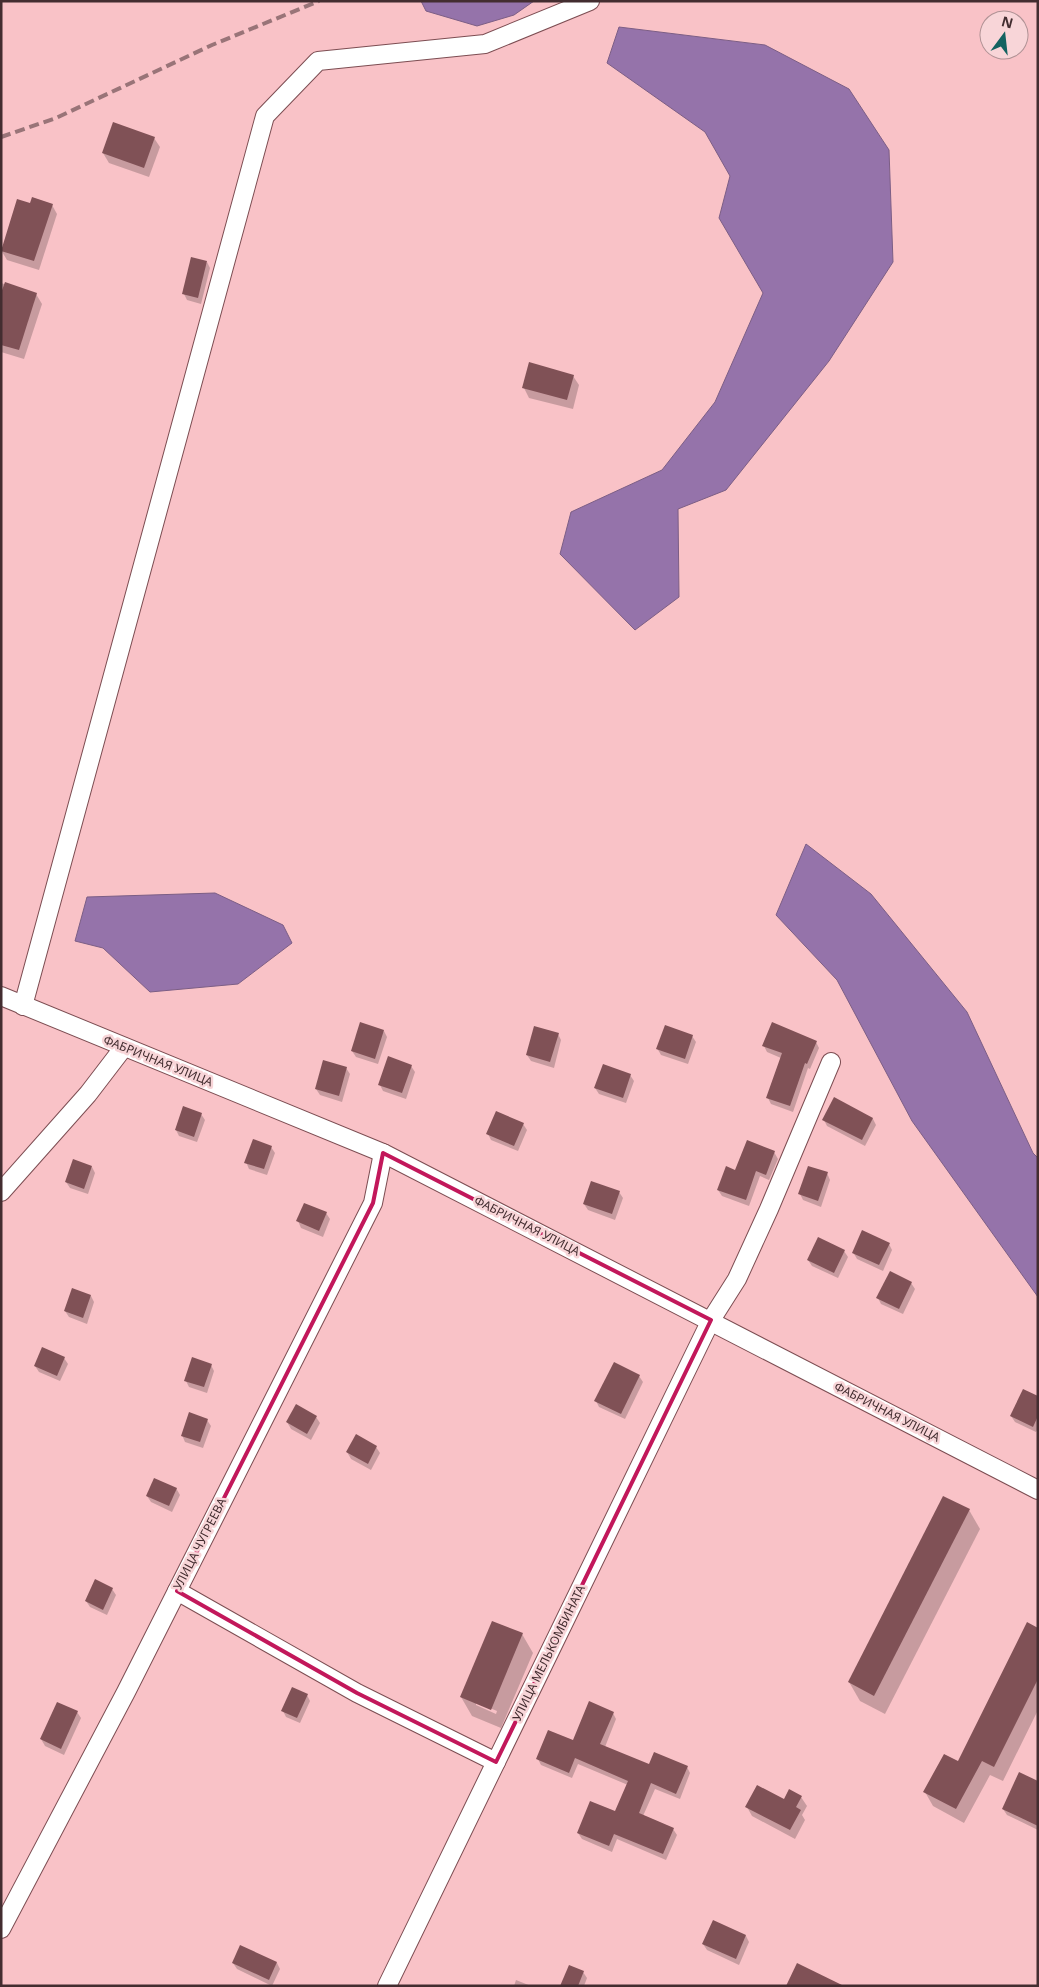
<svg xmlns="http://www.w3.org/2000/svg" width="1039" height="1987" viewBox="0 0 1039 1987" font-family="'Noto Sans',sans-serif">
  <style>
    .water { fill: #9573aa; stroke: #7c5e85 }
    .shadow { fill: #0003; fill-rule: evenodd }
    .building { fill: #805156 }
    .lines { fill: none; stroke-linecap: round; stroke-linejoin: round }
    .street-casing { stroke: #7c4d52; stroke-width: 20 }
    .street { stroke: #fff; stroke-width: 18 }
    .rail { stroke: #997478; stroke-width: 4; stroke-dasharray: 10 5; stroke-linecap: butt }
    .marked { fill: none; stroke: #c2185b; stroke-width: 4; stroke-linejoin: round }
    .labels { text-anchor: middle; stroke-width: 5; stroke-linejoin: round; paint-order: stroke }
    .street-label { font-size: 12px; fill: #432d30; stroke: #f8d5d8 }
  </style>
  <rect width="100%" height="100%" fill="#f9c2c7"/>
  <g class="water">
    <path d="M421 1H534L514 15 477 26 426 11Z"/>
    <path d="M619 27 765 45 849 89 889 150 893 262 829 361 726 490 678 509 679 597 635 630 560 554 571 512 662 470 715 402 763 293 719 218 730 176 705 132 607 63Z"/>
    <path d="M806 844 871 894 967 1012 1033 1153 1038 1158V1297L912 1121 837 980 776 915Z"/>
    <path d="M215 893 283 925 292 943 238 984 150 992 103 948 75 941 87 897Z"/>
  </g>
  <g class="shadow">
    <path d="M154 138 160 147 149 177 109 163 103 153Z"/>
    <path d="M31 205H52L57 214 39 270 7 260 1 250Z"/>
    <path d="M207 262 210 268 201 304 187 300 184 294Z"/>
    <path d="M1 283 36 294 42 304 24 359 1 352Z"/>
    <path d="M573 376 579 385 573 409 529 398 524 388Z"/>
    <path d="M384 1031 387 1037 378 1064 356 1057 352 1051Z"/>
    <path d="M558 1034 561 1040 554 1068 531 1061 527 1055Z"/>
    <path d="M692 1036 696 1042 688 1064 661 1055 657 1048Z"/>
    <path d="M816 1042 819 1048 810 1069 808 1068 793 1112 771 1104 768 1098 781 1058 767 1052 764 1046Z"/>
    <path d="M411 1066 415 1072 406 1099 383 1091 380 1085Z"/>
    <path d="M346 1068 350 1074 342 1102 320 1095 316 1089Z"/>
    <path d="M630 1075 634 1081 626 1103 599 1094 595 1088Z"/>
    <path d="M835 1099 873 1119 876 1125 865 1146 827 1126 824 1120Z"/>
    <path d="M201 1114 205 1120 197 1142 179 1136 176 1130Z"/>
    <path d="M523 1124 527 1130 518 1151 491 1140 488 1134Z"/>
    <path d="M271 1147 275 1153 267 1175 249 1169 246 1162Z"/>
    <path d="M774 1152 778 1159 769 1180 760 1176 749 1206 722 1196 718 1190 736 1171Z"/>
    <path d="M92 1167 95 1173 88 1194 70 1188 66 1182Z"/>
    <path d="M827 1173 830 1180 821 1207 803 1200 800 1194Z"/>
    <path d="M619 1192 623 1198 615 1220 588 1210 584 1204Z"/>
    <path d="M326 1213 330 1219 323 1237 301 1228 298 1221Z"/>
    <path d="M889 1244 892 1250 883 1271 857 1259 853 1252Z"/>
    <path d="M844 1251 848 1257 838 1278 812 1266 808 1260Z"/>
    <path d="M911 1283 915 1289 903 1314 881 1304 878 1298Z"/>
    <path d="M91 1296 94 1302 87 1324 69 1317 65 1311Z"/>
    <path d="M64 1358 68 1364 60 1381 39 1372 35 1366Z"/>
    <path d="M211 1365 214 1371 207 1393 189 1387 186 1381Z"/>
    <path d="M639 1376 643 1382 625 1419 599 1407 596 1401Z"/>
    <path d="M1038 1397V1429L1036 1432 1015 1422 1011 1416Z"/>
    <path d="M316 1417 320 1423 311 1440 291 1429 287 1422Z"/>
    <path d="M207 1420 211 1426 203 1448 185 1442 182 1435Z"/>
    <path d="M376 1447 380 1453 371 1470 351 1459 347 1452Z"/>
    <path d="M176 1488 180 1495 172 1512 151 1502 147 1496Z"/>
    <path d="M969 1510 980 1529 885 1714 860 1701 849 1682Z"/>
    <path d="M112 1589 116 1595 107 1615 90 1607 86 1601Z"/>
    <path d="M1038 1629V1710L1003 1781 990 1775 964 1823 933 1806 925 1792 958 1763Z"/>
    <path d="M522 1634 533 1653 501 1728 472 1716 461 1697ZM476 1702 497 1711 496 1714 476 1705Z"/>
    <path d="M307 1695 310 1701 300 1723 286 1717 283 1711Z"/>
    <path d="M77 1712 81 1718 64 1755 45 1746 41 1739Z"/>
    <path d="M613 1713 616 1719 605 1747 650 1766 687 1767 690 1773 680 1799 655 1789 643 1816 673 1829 677 1835 666 1860 617 1839 612 1852 582 1839 578 1833 616 1813 628 1785 578 1764 572 1778 541 1765 538 1759 574 1742Z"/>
    <path d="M1038 1783V1830L1007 1815 1003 1809Z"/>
    <path d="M801 1797 807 1806 802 1815 805 1820 795 1839 752 1816 747 1807Z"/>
    <path d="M713 1922 746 1936 749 1942 739 1965 707 1950 703 1944Z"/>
    <path d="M233 1963H277L280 1969 272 1986 237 1969Z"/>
    <path d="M583 1972 587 1978 584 1986H561Z"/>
    <path d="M516 1980 531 1986H514Z"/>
  </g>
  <g class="building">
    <path d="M113 122 155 137 144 168 102 153Z"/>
    <path d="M32 197 53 204 34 261 1 251 17 199 30 203Z"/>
    <path d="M191 257 207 261 198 298 182 294Z"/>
    <path d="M5 282 37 293 19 350 1 345V293Z"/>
    <path d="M529 362 574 375 567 400 522 388Z"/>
    <path d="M360 1022 384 1030 375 1059 351 1051Z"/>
    <path d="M772 1022 817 1041 807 1064 805 1063 790 1106 766 1098 782 1053 762 1046Z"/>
    <path d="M665 1025 693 1035 685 1059 656 1049Z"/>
    <path d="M534 1026 559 1033 550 1062 526 1055Z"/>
    <path d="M388 1056 412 1065 402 1093 378 1085Z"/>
    <path d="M323 1060 347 1067 339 1096 315 1089Z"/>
    <path d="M603 1064 631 1074 623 1098 594 1088Z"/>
    <path d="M834 1097 873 1118 862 1140 822 1120Z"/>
    <path d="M183 1106 202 1113 194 1137 175 1130Z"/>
    <path d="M496 1111 524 1123 514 1146 486 1134Z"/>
    <path d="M253 1139 272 1146 264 1169 244 1163Z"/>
    <path d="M747 1140 775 1151 766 1175 756 1171 746 1200 717 1190 726 1166 735 1170Z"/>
    <path d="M73 1159 92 1166 84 1189 65 1182Z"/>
    <path d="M808 1166 828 1172 818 1201 798 1194Z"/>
    <path d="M591 1181 620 1191 612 1214 583 1204Z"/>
    <path d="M304 1203 327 1212 319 1231 296 1221Z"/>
    <path d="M862 1230 890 1243 879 1265 852 1253Z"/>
    <path d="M818 1237 845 1250 834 1273 807 1260Z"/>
    <path d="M890 1271 912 1282 899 1309 876 1298Z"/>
    <path d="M72 1288 91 1295 83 1318 64 1311Z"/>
    <path d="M42 1347 65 1357 57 1376 34 1366Z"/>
    <path d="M192 1357 212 1364 204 1387 184 1381Z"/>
    <path d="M614 1362 640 1375 621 1414 594 1401Z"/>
    <path d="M1023 1389 1038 1396V1416L1033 1427 1010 1416Z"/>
    <path d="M296 1404 317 1416 307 1434 286 1422Z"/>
    <path d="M189 1412 208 1419 200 1442 181 1436Z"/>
    <path d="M356 1434 377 1446 368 1464 346 1452Z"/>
    <path d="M154 1478 177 1488 169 1506 146 1496Z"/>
    <path d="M943 1496 970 1509 874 1696 848 1682Z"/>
    <path d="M95 1579 113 1588 103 1610 85 1601Z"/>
    <path d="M492 1621 523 1633 491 1710 460 1697Z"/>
    <path d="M1027 1622 1038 1628V1679L994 1767 982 1761 956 1809 923 1792 944 1754 958 1761Z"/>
    <path d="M292 1687 308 1694 297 1718 281 1711Z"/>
    <path d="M589 1701 614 1712 600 1744 649 1764 654 1752 688 1766 676 1794 651 1783 639 1813 674 1828 663 1854 614 1834 609 1846 577 1833 590 1801 615 1811 628 1781 575 1758 569 1773 536 1759 548 1730 573 1740Z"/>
    <path d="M57 1702 78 1711 61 1749 40 1739Z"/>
    <path d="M1019 1772 1038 1781V1826L1002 1809Z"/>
    <path d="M757 1785 784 1799 789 1789 802 1796 796 1807 801 1810 790 1830 745 1807Z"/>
    <path d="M713 1920 746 1935 736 1959 702 1944Z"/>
    <path d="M240 1945 277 1962 269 1980 232 1963Z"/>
    <path d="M797 1963 844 1986H786Z"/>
    <path d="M569 1965 584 1971 578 1986H560Z"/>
  </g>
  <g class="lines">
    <g class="street-casing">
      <g id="street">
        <path d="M1 996 383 1153 1038 1490"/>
        <path d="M23 1006 265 116 318 61 485 44 590 1"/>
        <path d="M1 1192 88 1094 124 1047"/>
        <path d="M177 1591 357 1693 496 1762"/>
        <path d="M1 1929 126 1692 373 1203 383 1153"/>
        <path d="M387 1986 711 1320 737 1279 769 1209 831 1062"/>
      </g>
    </g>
    <use href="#street" class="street"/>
    <path class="rail" d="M1 137 56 118 212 45 319 1"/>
  </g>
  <path class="marked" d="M383 1153 711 1320 496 1762 357 1693 177 1591 373 1203Z"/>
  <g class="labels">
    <g class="street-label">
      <text transform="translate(158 1061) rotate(22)" y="4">ФАБРИЧНАЯ УЛИЦА</text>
      <text transform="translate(527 1226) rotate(27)" y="4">ФАБРИЧНАЯ УЛИЦА</text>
      <text transform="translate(887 1412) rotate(27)" y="4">ФАБРИЧНАЯ УЛИЦА</text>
      <text transform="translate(200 1544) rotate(-63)" y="4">УЛИЦА ЧУГРЕЕВА</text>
      <text transform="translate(549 1653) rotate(-64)" y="4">УЛИЦА МЕЛЬКОМБИНАТА</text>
    </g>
  </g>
  <rect width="1039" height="1987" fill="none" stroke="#432d30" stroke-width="5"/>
  <g transform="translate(1004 35) rotate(15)"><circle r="24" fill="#f8d5d8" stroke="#b09295"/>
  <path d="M0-4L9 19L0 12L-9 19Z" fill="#136361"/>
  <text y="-8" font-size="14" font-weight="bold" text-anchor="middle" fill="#432d30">N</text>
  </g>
</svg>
